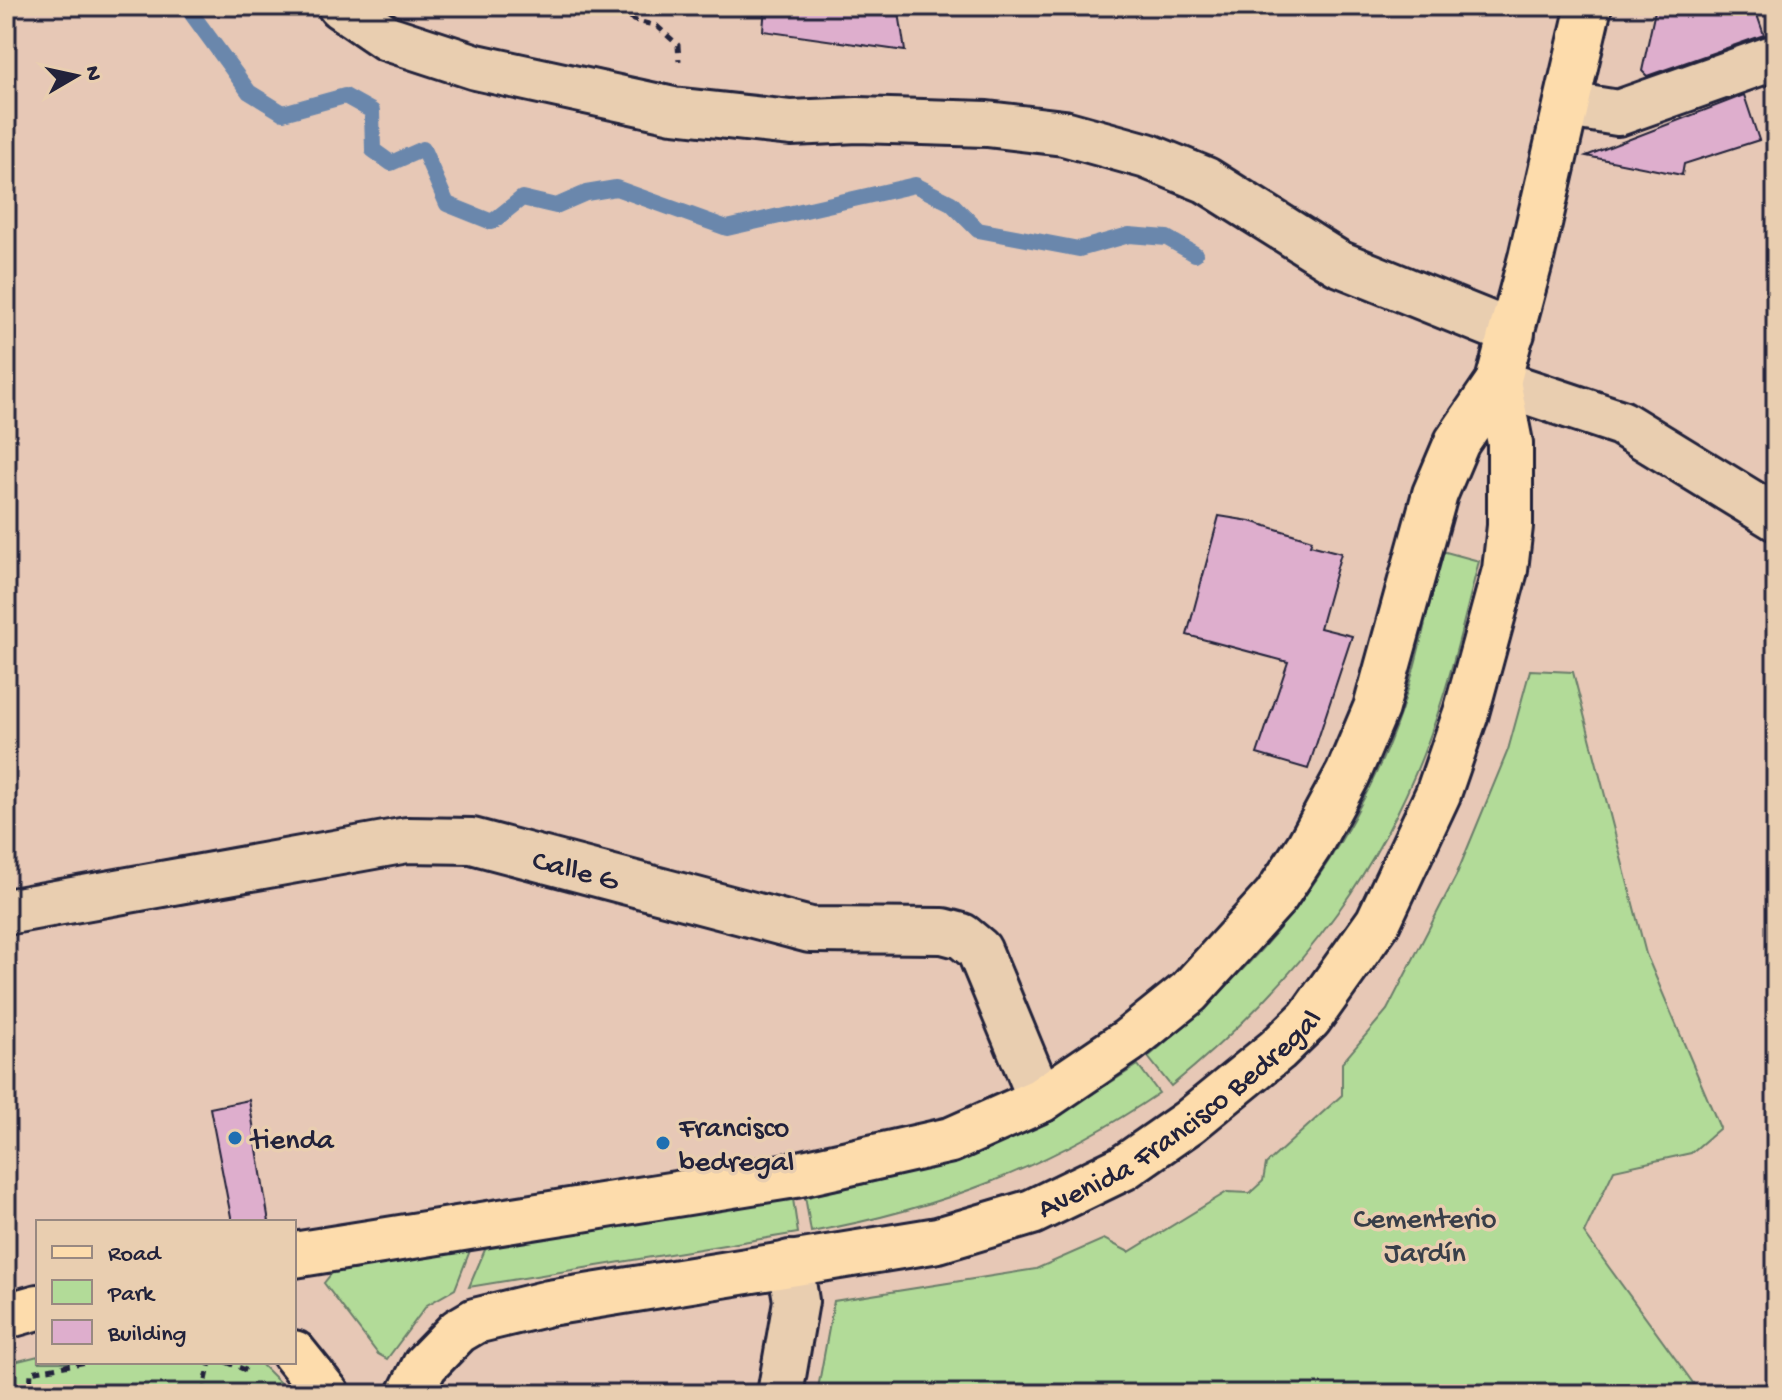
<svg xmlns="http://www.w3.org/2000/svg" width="1782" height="1400" viewBox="0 0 1782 1400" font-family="'Gochi Hand',sans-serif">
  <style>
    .green { fill: #b2db98; stroke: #6a7e6a; stroke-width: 2 }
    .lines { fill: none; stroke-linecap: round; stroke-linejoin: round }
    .stream { stroke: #6b87ac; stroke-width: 16 }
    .building { fill: #deaecd; stroke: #22223b; stroke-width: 2 }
    .minor-casing { stroke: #22223b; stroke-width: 50 }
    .primary-casing { stroke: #22223b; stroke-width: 50 }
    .path { stroke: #22223b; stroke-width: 5; stroke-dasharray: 8 6; stroke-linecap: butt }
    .minor { stroke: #e9ceb0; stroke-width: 44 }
    .primary { stroke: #fddcac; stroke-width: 44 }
    .poi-dot { fill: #1f6fb2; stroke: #e9ceb0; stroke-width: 3 }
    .labels { text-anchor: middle; stroke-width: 7; stroke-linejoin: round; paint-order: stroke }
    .street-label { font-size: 30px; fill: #22223b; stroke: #e9ceb0 }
    .poi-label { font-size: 30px; fill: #22223b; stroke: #e9ceb0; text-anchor: start }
    .park-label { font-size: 30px; fill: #383e49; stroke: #e9ceb0 }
  </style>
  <rect width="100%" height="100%" fill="#e7c8b6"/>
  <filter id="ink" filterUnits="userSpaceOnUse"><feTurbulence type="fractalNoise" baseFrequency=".0125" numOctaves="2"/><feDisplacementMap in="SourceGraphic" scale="16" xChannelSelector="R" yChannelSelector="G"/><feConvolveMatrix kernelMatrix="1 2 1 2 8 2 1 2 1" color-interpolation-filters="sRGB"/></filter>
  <g filter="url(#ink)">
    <g class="green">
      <path d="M1442 551 1479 561C1467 607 1457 653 1443 697 1394 859 1301 980 1171 1086L1148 1057C1260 963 1331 882 1388 746 1414 684 1426 616 1442 551Z"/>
      <path d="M1530 670 1573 672 1646 954 1720 1128 1691 1153 1614 1170 1584 1233 1701 1394H817L834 1301 1036 1269 1104 1239 1129 1252 1227 1192 1250 1193 1263 1181 1266 1164 1342 1095V1063L1387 1010 1456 876 1508 750Z"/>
      <path d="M1138 1065 1159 1093C1052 1166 938 1209 811 1232L805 1196C927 1175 1035 1134 1138 1065Z"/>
      <path d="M793 1199 798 1233 469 1287 487 1245Z"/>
      <path d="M471 1248 455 1289 427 1305 387 1359 378 1354 324 1283 332 1273Z"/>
      <path d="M38 1356V1362H259L291 1394H6V1364Z"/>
    </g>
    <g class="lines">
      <path class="stream" d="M186 6 249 92 283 113 345 96 372 111 373 150 391 163 423 149 447 204 492 222 522 198 556 206 586 193 616 188 727 228 915 185 951 203 978 230 1079 249 1129 235 1167 238 1195 254"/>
    </g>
    <g class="building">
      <path d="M765 6H898L905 51 763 31Z"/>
      <path d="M1656 6H1754L1764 35 1647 76 1642 71Z"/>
      <path d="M1744 95 1759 140 1684 164 1682 175 1586 156Z"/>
      <path d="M1219 516 1250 521 1312 540 1310 545 1341 553 1320 628 1352 636 1308 769 1257 754 1288 662 1187 635Z"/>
      <path d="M249 1100 269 1222H232L210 1108Z"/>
    </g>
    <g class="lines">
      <g class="minor-casing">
        <g id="minor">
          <path d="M340 6 387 38 476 67 673 110 791 123 858 120 987 124 1064 133 1147 156 1206 180 1338 263 1512 333"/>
          <path d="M1568 105 1618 113 1776 57"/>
          <path d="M1498 382 1621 423 1776 518"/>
          <path id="s1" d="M6 912 407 840 472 841 810 930 943 931 962 936 979 950 1041 1100"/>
          <path d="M780 1394 796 1301 790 1263"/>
        </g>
      </g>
      <g class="primary-casing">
        <g id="primary">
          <path d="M294 1255 795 1175 951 1140 1041 1100 1128 1041 1189 992 1276 896 1309 846 1348 774 1376 708 1435 494 1457 442 1498 382 1531 258 1589 6"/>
          <path d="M6 1316 38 1307"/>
          <path d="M294 1353 327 1394"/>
          <path id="s2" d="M410 1394 425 1365 458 1331 475 1321 549 1303 938 1240 1032 1212 1123 1168 1189 1122 1277 1050 1309 1019 1378 922 1438 794 1466 713 1505 570 1510 526V443L1498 382"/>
        </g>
      </g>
      <g class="path">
        <path d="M622 6 633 20 657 26 678 45 679 61"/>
        <path d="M226 1362 248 1371"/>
        <path d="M26 1394 30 1392 31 1372 87 1362"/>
        <path d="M203 1394 210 1362"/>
      </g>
      <use href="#minor" class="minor"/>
      <use href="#primary" class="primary"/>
    </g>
  </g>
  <g class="poi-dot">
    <circle cx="235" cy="1138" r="8"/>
    <circle cx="663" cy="1143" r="8"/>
  </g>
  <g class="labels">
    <g class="street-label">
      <text dy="10" stroke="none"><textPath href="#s1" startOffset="580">Calle G</textPath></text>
      <text dy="10" stroke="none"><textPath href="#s2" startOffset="846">Avenida Francisco Bedregal</textPath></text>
    </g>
    <g class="poi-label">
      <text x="679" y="1136">Francisco<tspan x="679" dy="34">bedregal</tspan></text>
      <text x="251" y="1148">tienda</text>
    </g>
    <g class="park-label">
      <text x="1425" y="1227">Cementerio<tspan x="1425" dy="34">Jardín</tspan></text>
    </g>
  </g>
  <rect width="1782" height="1400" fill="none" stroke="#e9ceb0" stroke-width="32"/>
  <rect x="16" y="16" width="1750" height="1368" fill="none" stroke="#22223b" stroke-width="3" filter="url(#ink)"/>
  <rect x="36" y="1220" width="260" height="144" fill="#e9ceb0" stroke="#998981" stroke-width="2"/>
  <rect x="52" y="1246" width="40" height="12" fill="#fddcac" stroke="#998981" stroke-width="2"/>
  <text x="108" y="1260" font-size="24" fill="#22223b">Road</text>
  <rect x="52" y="1280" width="40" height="24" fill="#b2db98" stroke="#998981" stroke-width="2"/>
  <text x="108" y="1300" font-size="24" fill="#22223b">Park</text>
  <rect x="52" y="1320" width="40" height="24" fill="#deaecd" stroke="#998981" stroke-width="2"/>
  <text x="108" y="1340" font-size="24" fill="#22223b">Building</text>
  <g transform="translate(76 76) rotate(81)" stroke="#e9ceb0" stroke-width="6" paint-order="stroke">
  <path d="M0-6L14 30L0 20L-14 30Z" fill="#22223b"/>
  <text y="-12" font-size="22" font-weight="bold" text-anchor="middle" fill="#22223b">N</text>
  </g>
</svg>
